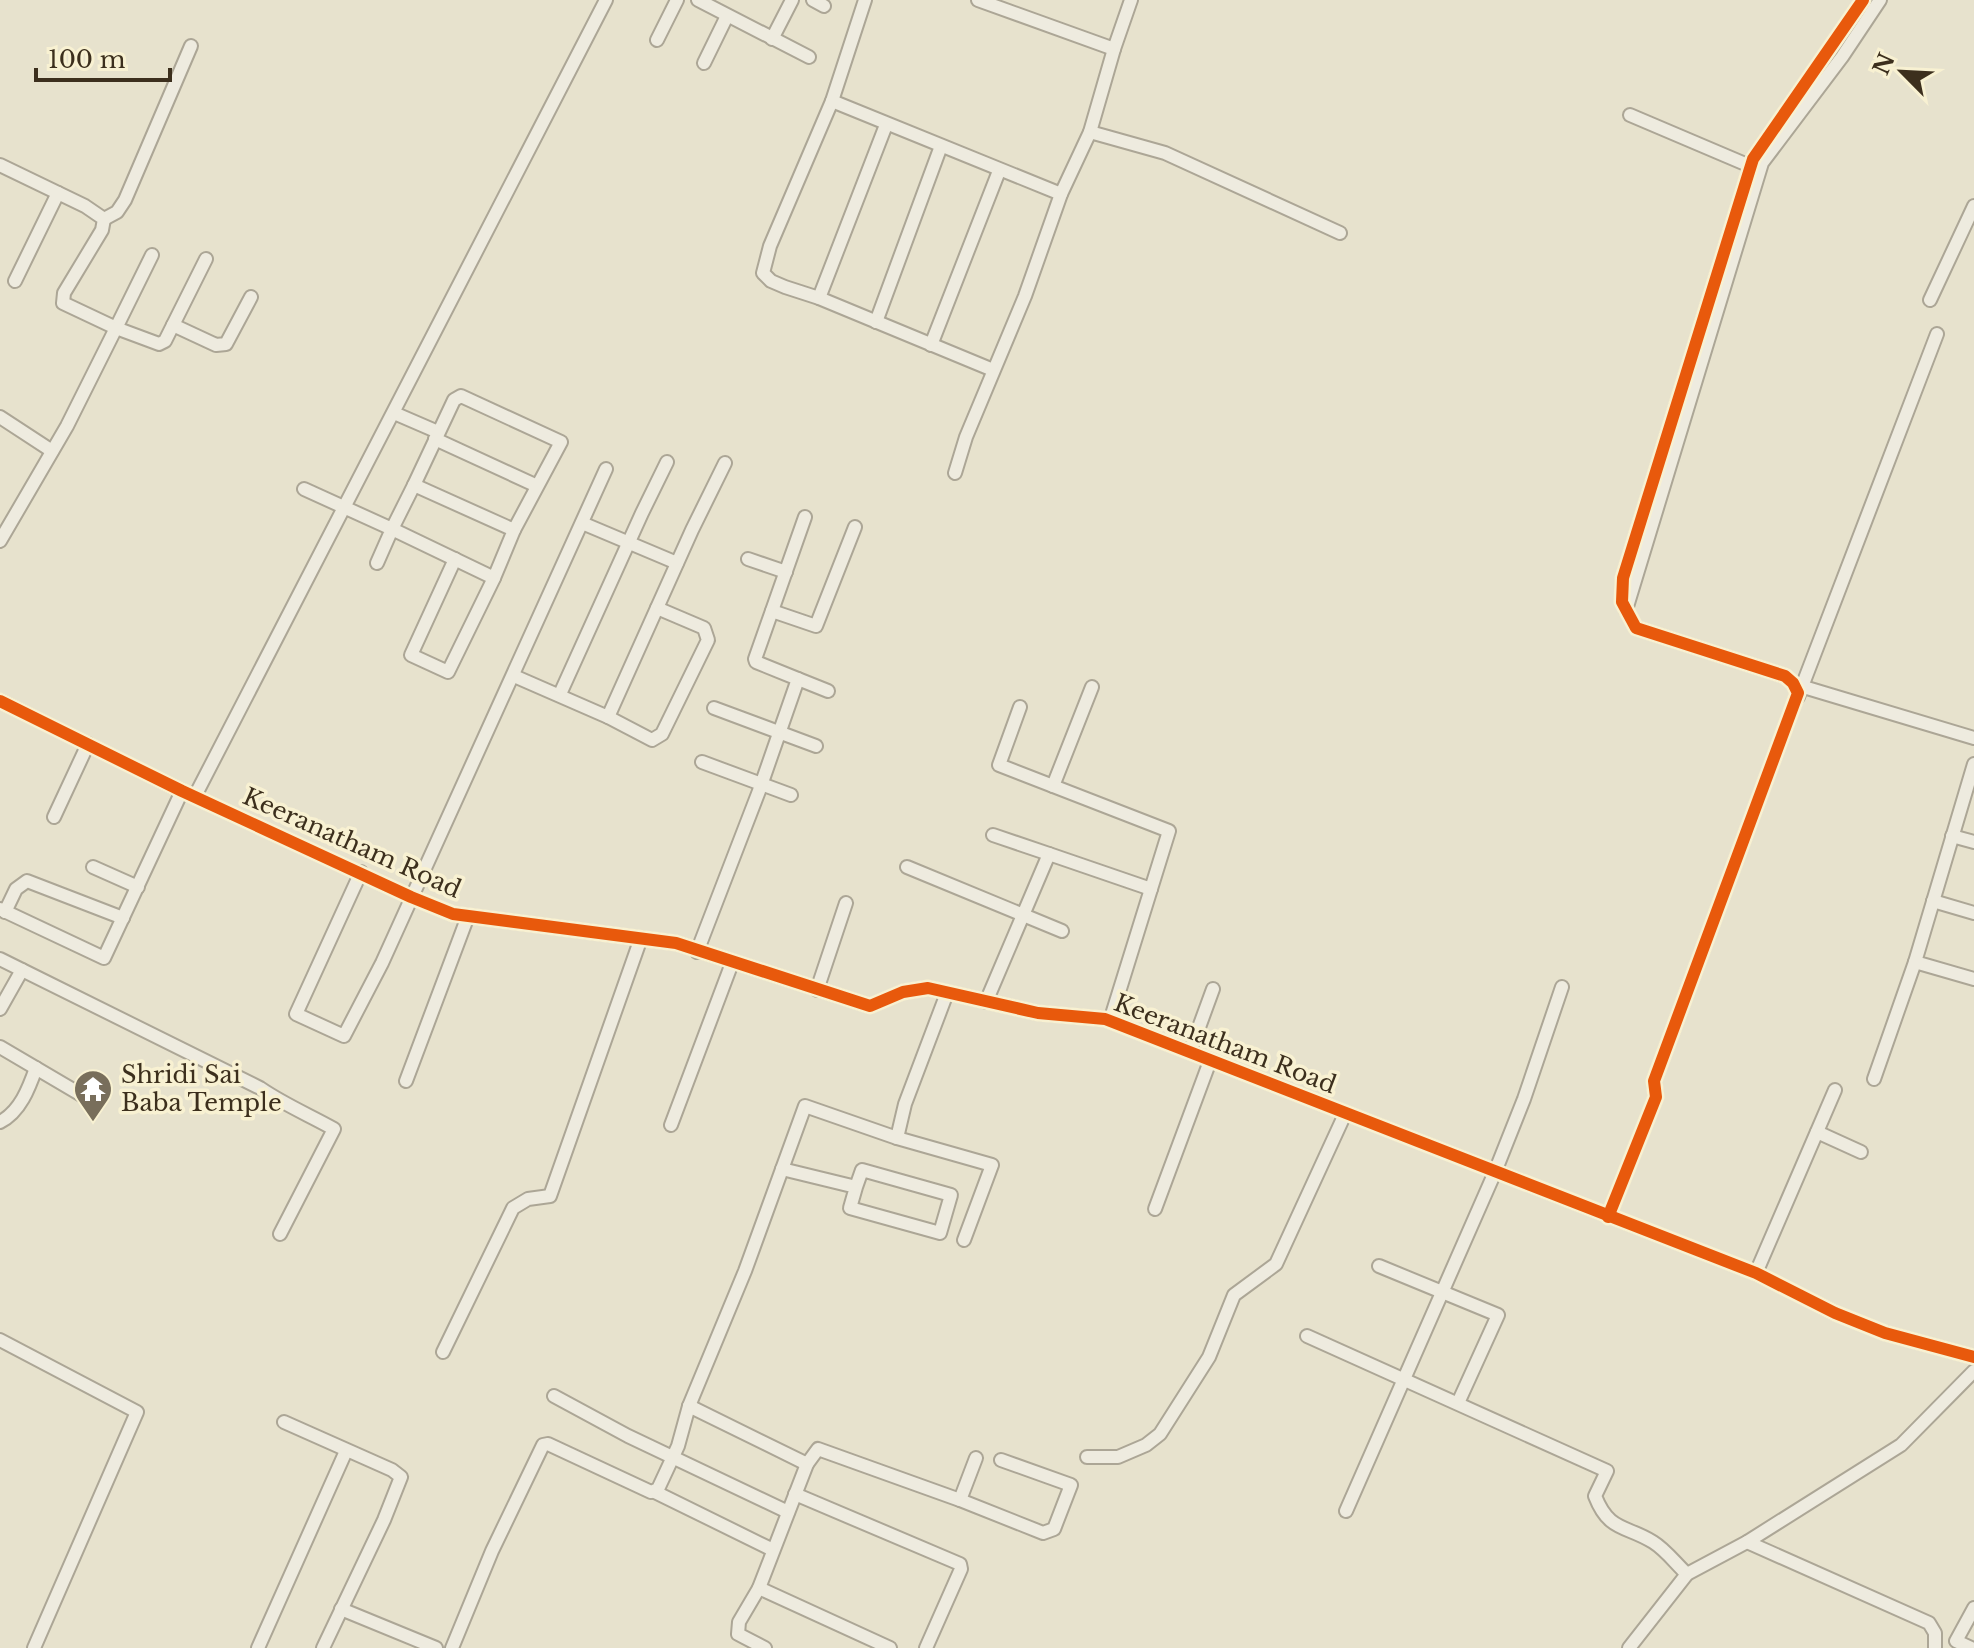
<svg xmlns="http://www.w3.org/2000/svg" width="1974" height="1648" viewBox="0 0 1974 1648" font-family="'Libre Baskerville',serif">
  <style>
    .lines { fill: none; stroke-linecap: round; stroke-linejoin: round }
    .minor-casing { stroke: #aca696; stroke-width: 16 }
    .minor { stroke: #eeebdf; stroke-width: 12 }
    .cycleway-casing { stroke: #f8f1d2; stroke-width: 17 }
    .cycleway { stroke: #e8590c; stroke-width: 12 }
    .labels { text-anchor: middle; stroke-width: 7; stroke-linejoin: round; paint-order: stroke }
    .street-label { font-size: 24px; fill: #3c2f1d; stroke: #f8f1d2 }
    .poi-label { font-size: 24px; fill: #3c2f1d; stroke: #f8f1d2; text-anchor: start }
  </style>
  <rect width="100%" height="100%" fill="#e7e2cd"/>
  <g class="lines">
    <g class="minor-casing">
      <g id="minor">
        <path d="M698 0 809 57"/>
        <path d="M813 0 824 6"/>
        <path d="M865 0 832 101 770 246 763 273 771 281 785 287 819 298 993 370"/>
        <path d="M978 0 1114 49 1131 0"/>
        <path d="M772 39 792 0"/>
        <path d="M657 40 677 0"/>
        <path d="M704 63 727 16"/>
        <path d="M832 101 1061 194"/>
        <path d="M1630 115 1750 166"/>
        <path d="M1090 132 1165 153 1340 233"/>
        <path d="M0 165 85 206 104 219 102 230 64 293 63 303 116 328 152 255"/>
        <path d="M104 219 117 212 125 200 191 46"/>
        <path d="M15 281 58 193"/>
        <path d="M819 298 886 125"/>
        <path d="M1930 300 1974 206"/>
        <path d="M876 322 941 146"/>
        <path d="M173 325 216 345 226 344 251 297"/>
        <path d="M931 345 999 171"/>
        <path d="M394 413 438 432"/>
        <path d="M0 417 52 451"/>
        <path d="M435 439 535 485"/>
        <path d="M955 473 966 437 1025 296 1061 194 1090 132 1114 49"/>
        <path d="M414 485 454 400 461 396 561 442 514 530"/>
        <path d="M304 489 392 529 414 485 514 530 494 578 392 529 377 563"/>
        <path d="M582 523 677 563"/>
        <path d="M0 541 67 426 116 328 159 344 165 341 206 259"/>
        <path d="M455 559 411 655 448 672 494 578"/>
        <path d="M748 559 786 572"/>
        <path d="M1626 610 1762 163 1842 57 1880 0"/>
        <path d="M772 611 816 626 855 527"/>
        <path d="M514 676 608 717 692 530 725 463"/>
        <path d="M798 679 828 691"/>
        <path d="M1797 685 1974 738"/>
        <path d="M560 694 642 513 667 462"/>
        <path d="M1798 697 1937 334"/>
        <path d="M0 701 182 791 411 897 453 914 676 943 870 1006 903 992 928 988 1038 1013 1105 1019 1756 1273 1835 1313 1885 1333 1974 1357"/>
        <path d="M1020 707 999 765 1169 831 1110 1021"/>
        <path d="M714 708 816 746"/>
        <path d="M608 717 652 740 662 734 708 640 704 628 657 608"/>
        <path d="M702 762 791 795"/>
        <path d="M1974 764 1915 962 1974 979"/>
        <path d="M1053 786 1092 687"/>
        <path d="M195 796 606 0"/>
        <path d="M54 817 88 744"/>
        <path d="M993 835 1049 854"/>
        <path d="M1952 836 1974 842"/>
        <path d="M93 867 138 887"/>
        <path d="M907 867 1062 931"/>
        <path d="M361 872 296 1014 344 1036 382 963 606 469"/>
        <path d="M1933 901 1974 913"/>
        <path d="M0 909 104 958 182 791"/>
        <path d="M5 912 16 889 27 881 123 918"/>
        <path d="M697 952 759 791 798 679 756 662 755 659 805 517"/>
        <path d="M0 959 260 1088C283 1104 309 1115 334 1129L280 1234"/>
        <path d="M817 990 846 903"/>
        <path d="M986 1002 1049 854 1151 889"/>
        <path d="M0 1009 22 970"/>
        <path d="M0 1047 85 1097"/>
        <path d="M1190 1052 1213 989"/>
        <path d="M1874 1079 1915 962"/>
        <path d="M406 1081 468 916"/>
        <path d="M0 1122C20 1112 29 1088 36 1068"/>
        <path d="M671 1125 732 963"/>
        <path d="M1817 1132 1861 1152"/>
        <path d="M897 1138 905 1104 947 993"/>
        <path d="M782 1169 856 1187 850 1208 940 1233 951 1195 862 1170 856 1187"/>
        <path d="M1155 1209 1210 1061"/>
        <path d="M1608 1217 1656 1097 1654 1081 1798 693 1793 683 1785 676 1636 628 1622 602 1623 578 1753 159 1863 0"/>
        <path d="M1379 1266 1498 1315 1458 1403"/>
        <path d="M1756 1273 1835 1090"/>
        <path d="M1307 1336 1607 1471 1595 1496C1609 1532 1626 1525 1653 1542 1666 1550 1676 1564 1687 1574"/>
        <path d="M0 1340 137 1412 34 1648"/>
        <path d="M443 1352 513 1208 528 1199 550 1196 641 938"/>
        <path d="M554 1396 628 1436 788 1512"/>
        <path d="M689 1406 807 1464"/>
        <path d="M284 1422 392 1470 401 1477 384 1520 323 1648"/>
        <path d="M1087 1457H1118L1146 1445 1160 1434 1209 1357 1234 1295 1276 1264 1345 1114"/>
        <path d="M655 1492 773 1550"/>
        <path d="M795 1494 960 1564 961 1569 926 1648"/>
        <path d="M960 1500 976 1458"/>
        <path d="M1346 1511 1495 1172 1524 1099 1562 987"/>
        <path d="M1747 1542 1929 1623 1935 1633V1648"/>
        <path d="M759 1588 890 1648"/>
        <path d="M341 1609 436 1648"/>
        <path d="M258 1648 346 1451"/>
        <path d="M452 1648 492 1551 543 1445 548 1444 651 1492 658 1489 678 1446 689 1406 745 1271 805 1106 897 1138 992 1165 964 1240"/>
        <path d="M765 1648 738 1634 739 1622 759 1588 807 1464 818 1449 960 1500 1043 1533 1054 1529 1071 1485 1001 1460"/>
        <path d="M1629 1648 1687 1574 1747 1542 1901 1445 1974 1371"/>
        <path d="M1971 1648 1956 1641 1974 1608"/>
      </g>
    </g>
    <use href="#minor" class="minor"/>
    <g class="cycleway-casing">
      <g id="cycleway">
        <path d="M0 701 182 791 411 897 453 914 676 943 870 1006 903 992 928 988 1038 1013 1105 1019 1756 1273 1835 1313 1885 1333 1974 1357"/>
        <path d="M1608 1217 1656 1097 1654 1081 1798 693 1793 683 1785 676 1636 628 1622 602 1623 578 1753 159 1863 0"/>
      </g>
    </g>
    <use href="#cycleway" class="cycleway"/>
  </g>
  <defs>
    <g id="temple-pin" transform="scale(2)"><path d="M0 17L-7.5 6A9.5 9.5 0 1 1 7.5 6Z" fill="#786e5b" stroke="#f8f1d2"/><path d="M0-6L5-2H3V0L6.5 2.5H4V6H1.5V3h-3V6H-4V2.5H-6.5L-3 0V-2H-5Z" fill="#fff"/></g>
  </defs>
  <g fill-rule="evenodd">
    <use href="#temple-pin" x="93" y="1089"/>
  </g>
  <g class="labels">
    <g class="street-label">
      <text transform="translate(352 843) rotate(24)" y="8">Keeranatham Road</text>
      <text transform="translate(1225 1044) rotate(21)" y="8">Keeranatham Road</text>
    </g>
    <g class="poi-label">
      <text x="121" y="1083">Shridi Sai<tspan x="121" dy="28">Baba Temple</tspan></text>
    </g>
  </g>
  <g transform="translate(1902 72) rotate(294)" stroke="#f8f1d2" stroke-width="6" paint-order="stroke">
  <path d="M0-6L14 30L0 20L-14 30Z" fill="#3c2f1d"/>
  <text y="-12" font-size="22" font-weight="bold" text-anchor="middle" fill="#3c2f1d">N</text>
  </g>
  <path d="M36 68v12h134v-12" fill="none" stroke="#3c2f1d" stroke-width="4"/>
  <text x="48" y="68" font-size="24" fill="#3c2f1d" stroke="#f8f1d2" stroke-width="6" paint-order="stroke">100 m</text>
</svg>
